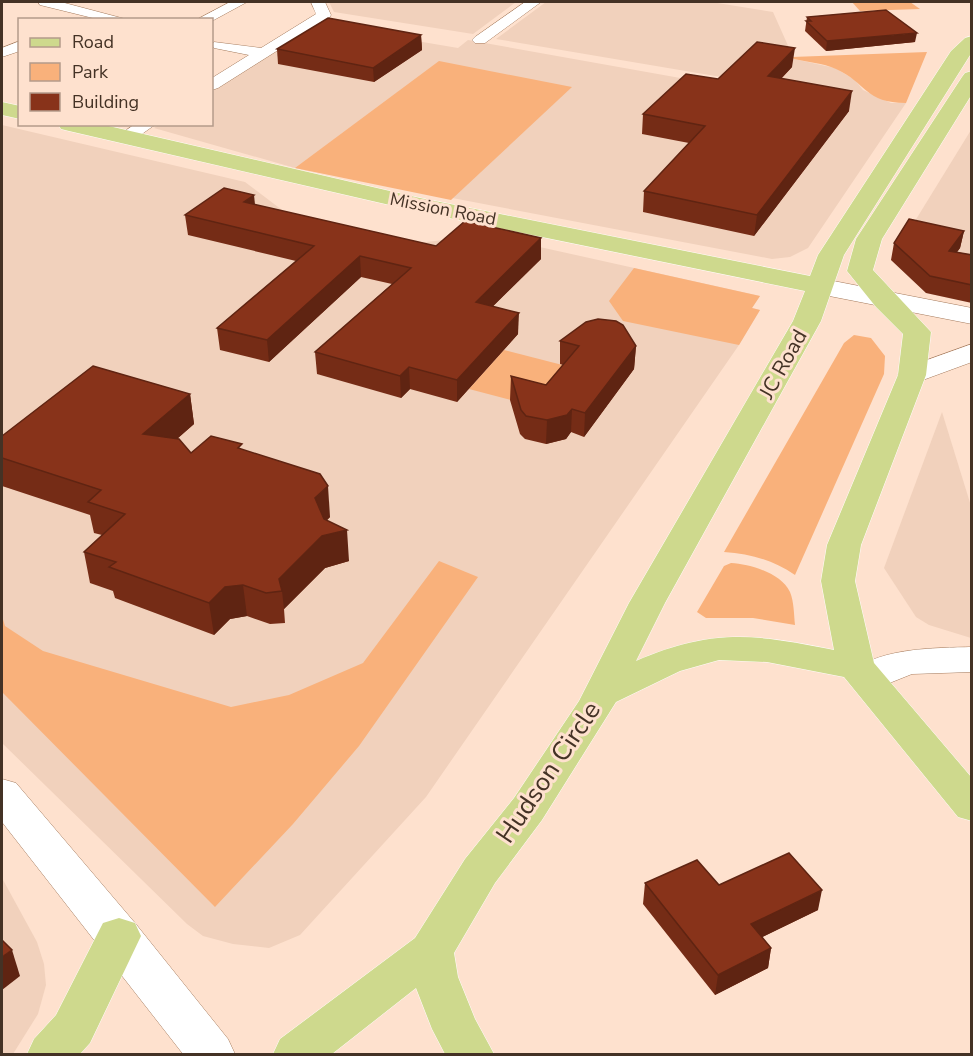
<svg xmlns="http://www.w3.org/2000/svg" width="973" height="1056" viewBox="0 0 973 1056" font-family="'Nunito Sans',sans-serif">
  <style>
    .built { fill: #f1d1bc }
    .green { fill: #f9b17b }
    .lines { fill: none; stroke-linecap: round; stroke-linejoin: round }
    .minor-casing { stroke: #a57b5d; stroke-width: 1 }
    .tertiary-casing { stroke: #a57b5d; stroke-width: 1 }
    .secondary-casing { stroke: #a57b5d; stroke-width: 1 }
    .primary-casing { stroke: #fff; stroke-width: 1 }
    .minor { fill: #fff; fill-rule: evenodd }
    .tertiary { fill: #fff; fill-rule: evenodd }
    .secondary { fill: #fff; fill-rule: evenodd }
    .primary { fill: #ced98d; fill-rule: evenodd }
    .wall { fill: #752c16 }
    .shaded-wall { fill: #5f2412 }
    .building { fill: #88331a; stroke: #5f2412; stroke-width: 1.5 }
    .labels { text-anchor: middle; stroke-width: 6; stroke-linejoin: round; paint-order: stroke }
    .far-street-label { font-size: 18px; fill: #443225; stroke: #fee1ce }
    .street-label { font-size: 21px; fill: #443225; stroke: #fee1ce }
    .near-street-label { font-size: 26px; fill: #443225; stroke: #fee1ce }
  </style>
  <rect width="100%" height="100%" fill="#fee1ce"/>
  <g class="built">
    <path d="M329 2H516L473 34 334 12Z"/>
    <path d="M546 2H711L773 12 794 59 835 68 855 80 863 90 891 103H906L808 248 790 257 772 259 295 168 154 128 159 125 212 124V91L316 24 458 48 468 40 725 86 733 79 496 39Z"/>
    <path d="M2 125 245 182 286 213 409 244 486 235 760 296 752 308 760 310 739 345 426 797 300 935 269 948 233 944 203 936 187 924 2 743Z"/>
    <path d="M971 130V303L926 293 891 260Z"/>
    <path d="M942 412 971 506V638L929 625 916 617 884 568Z"/>
    <path d="M2 878 37 942 44 964 46 985 38 1014 13 1054H2Z"/>
  </g>
  <g class="green">
    <path d="M852 2H910L920 9 860 11Z"/>
    <path d="M927 52 906 103C865 103 867 83 836 69 823 63 807 62 794 59L792 57Z"/>
    <path d="M439 61 572 87 451 200 295 168Z"/>
    <path d="M634 268 760 296 752 308 760 310 739 345 623 321 609 301Z"/>
    <path d="M854 335 871 338 885 356 884 374 795 575C773 560 751 554 724 552L844 343Z"/>
    <path d="M504 350 578 369 546 409 469 389Z"/>
    <path d="M439 561 478 577 359 746 293 824 215 907 2 692V616L5 626 43 651 231 707 289 695 363 663Z"/>
    <path d="M731 563C750 564 781 573 790 592 794 601 794 616 795 625L753 618H706L697 612 724 566Z"/>
  </g>
  <g class="lines">
    <g class="minor-casing">
      <g id="minor">
        <path d="M38 2H61L129 20H101L40 5Z"/>
        <path d="M230 2H247L212 21 196 20Z"/>
        <path d="M311 2H325L331 15 329 18 218 88 212 90V78L249 55 214 48 212 45 214 42 261 48 316 14Z"/>
        <path d="M525 2H541L485 43H475L472 40 475 37Z"/>
        <path d="M20 41V51L2 57V48Z"/>
        <path d="M135 124H156L132 141H120L117 137Z"/>
      </g>
    </g>
    <g class="tertiary-casing">
      <path id="tertiary" d="M972 647V672L912 674 867 692 854 688 848 679C867 647 938 648 972 647Z"/>
    </g>
    <g class="secondary-casing">
      <g id="secondary">
        <path d="M818 278 972 308V324L809 292 805 286 809 280Z"/>
        <path d="M972 344V362L912 384 902 381 898 375 902 369Z"/>
        <path d="M2 779 16 783 135 923 228 1039 235 1054H183L2 822Z"/>
      </g>
    </g>
    <g class="primary-casing">
      <g id="primary">
        <path d="M972 36V52L844 255 821 321 665 603 636 661C713 628 755 634 834 650L821 581 827 545 898 375 903 334 876 307 847 271 856 239 962 77 965 73 972 71V94L882 239 873 270 931 332 926 375 861 545 855 581 874 663 972 778V821L958 817 844 677 767 662 719 660 680 671 616 702 542 820 495 883 454 953 458 977 475 1019 494 1054H445L432 1029 416 988 332 1054H273L280 1039 415 938 465 859 514 798 579 701 629 603 793 321 805 291 420 212 69 131 61 129 58 124H100L420 198 810 276 818 255 951 51 965 38Z"/>
        <path d="M2 102 20 106V119L2 115Z"/>
        <path d="M119 918 135 923 141 936 90 1043 80 1054H27L34 1039 56 1015 103 923Z"/>
      </g>
    </g>
    <use href="#minor" class="minor"/>
    <use href="#tertiary" class="tertiary"/>
    <use href="#secondary" class="secondary"/>
    <use href="#primary" class="primary"/>
  </g>
  <g class="wall">
    <path d="M807 17 915 42 826 51 805 31Z"/>
    <path d="M421 35 422 50 374 82 278 64 277 49Z"/>
    <path d="M792 67 781 79 849 111 754 236 643 212 644 191 689 143 642 134 643 114 718 79Z"/>
    <path d="M255 205 436 246 541 259 493 306 518 334 457 402 410 389 401 398 317 374 315 352 392 284 361 277 269 362 220 350 217 328 296 261 188 235 185 215Z"/>
    <path d="M964 231 960 248 957 252 972 255V303L926 293 891 260 894 243Z"/>
    <path d="M560 341 636 346 634 369 584 437 571 432 566 439 546 444 525 439 520 434 510 400 511 376 546 385 563 365 560 364Z"/>
    <path d="M190 394 194 424 177 439 191 453 242 449 330 517 327 520 349 561 325 568 284 609 285 623 270 624 247 616 230 619 214 635 115 598 113 591 90 583 84 552 102 535 94 533 90 515 2 486V436Z"/>
    <path d="M645 883 719 885 818 910 762 937 771 948 768 968 715 995 643 904Z"/>
  </g>
  <g class="shaded-wall">
    <path d="M917 33 915 42 826 51 827 41Z"/>
    <path d="M421 35 422 50 374 82 373 68Z"/>
    <path d="M795 48 792 67 765 95 768 76Z"/>
    <path d="M852 91 849 111 754 236 757 215Z"/>
    <path d="M254 195 256 214 244 202Z"/>
    <path d="M964 231 960 248 945 268 949 251Z"/>
    <path d="M541 238V259L476 323V302Z"/>
    <path d="M360 256 361 277 269 362 267 340Z"/>
    <path d="M519 313 518 334 457 402V380Z"/>
    <path d="M636 346 634 369 584 437 585 413Z"/>
    <path d="M409 367 410 389 401 398 400 376Z"/>
    <path d="M190 394 194 424 148 464 143 434Z"/>
    <path d="M572 409 571 432 566 439 546 444 547 420Z"/>
    <path d="M328 486 330 517 318 529 315 498Z"/>
    <path d="M347 530 349 561 325 568 284 609 282 591 279 579 322 536Z"/>
    <path d="M243 585 247 616 230 619 214 635 209 603 225 587Z"/>
    <path d="M822 890 818 910 748 944 751 924Z"/>
    <path d="M771 948 768 968 715 995 718 975Z"/>
    <path d="M12 950 20 976 2 990V957Z"/>
  </g>
  <g class="building">
    <path d="M886 10 917 33 827 41 806 21H811L807 17Z"/>
    <path d="M328 18 421 35 373 68 277 49Z"/>
    <path d="M757 42 795 48 768 76 852 91 757 215 644 191 705 126 643 114 686 74 718 79Z"/>
    <path d="M224 188 254 195 244 202 436 246 465 221 541 238 476 302 519 313 457 380 409 367 400 376 315 352 411 268 360 256 267 340 217 328 314 246 185 215Z"/>
    <path d="M909 219 964 231 949 251 972 255V285L930 276 894 243Z"/>
    <path d="M598 319 616 321 623 325 636 346 585 413 572 409 567 415 547 420 526 416 521 410 511 376 546 385 579 346 560 341 586 322Z"/>
    <path d="M93 366 190 394 143 434 179 439 191 453 211 436 242 444 238 448 320 474 328 486 315 498 324 519 347 530 322 536 279 579 282 591 266 593 243 585 225 587 209 603 109 567 116 562 84 552 125 514 88 502 101 490 2 458V436Z"/>
    <path d="M789 853 822 890 751 924 771 948 718 975 645 883 697 860 719 885Z"/>
    <path d="M2 940 12 950 2 957Z"/>
  </g>
  <g class="labels">
    <g class="far-street-label">
      <text transform="translate(443 209) rotate(11)" y="6">Mission Road</text>
    </g>
    <g class="street-label">
      <text transform="translate(783 364) rotate(-61)" y="7">JC Road</text>
    </g>
    <g class="near-street-label">
      <text transform="translate(548 772) rotate(-56)" y="9">Hudson Circle</text>
    </g>
  </g>
  <rect width="973" height="1056" fill="none" stroke="#443225" stroke-width="6"/>
  <rect x="18" y="18" width="195" height="108" fill="#fee1ce" stroke="#b49b8a" stroke-width="1.5"/>
  <rect x="30" y="38" width="30" height="9" fill="#ced98d" stroke="#b49b8a" stroke-width="1.5"/>
  <text x="72" y="48" font-size="18" fill="#443225">Road</text>
  <rect x="30" y="63" width="30" height="18" fill="#f9b17b" stroke="#b49b8a" stroke-width="1.5"/>
  <text x="72" y="78" font-size="18" fill="#443225">Park</text>
  <rect x="30" y="93" width="30" height="18" fill="#88331a" stroke="#b49b8a" stroke-width="1.5"/>
  <text x="72" y="108" font-size="18" fill="#443225">Building</text>
</svg>
